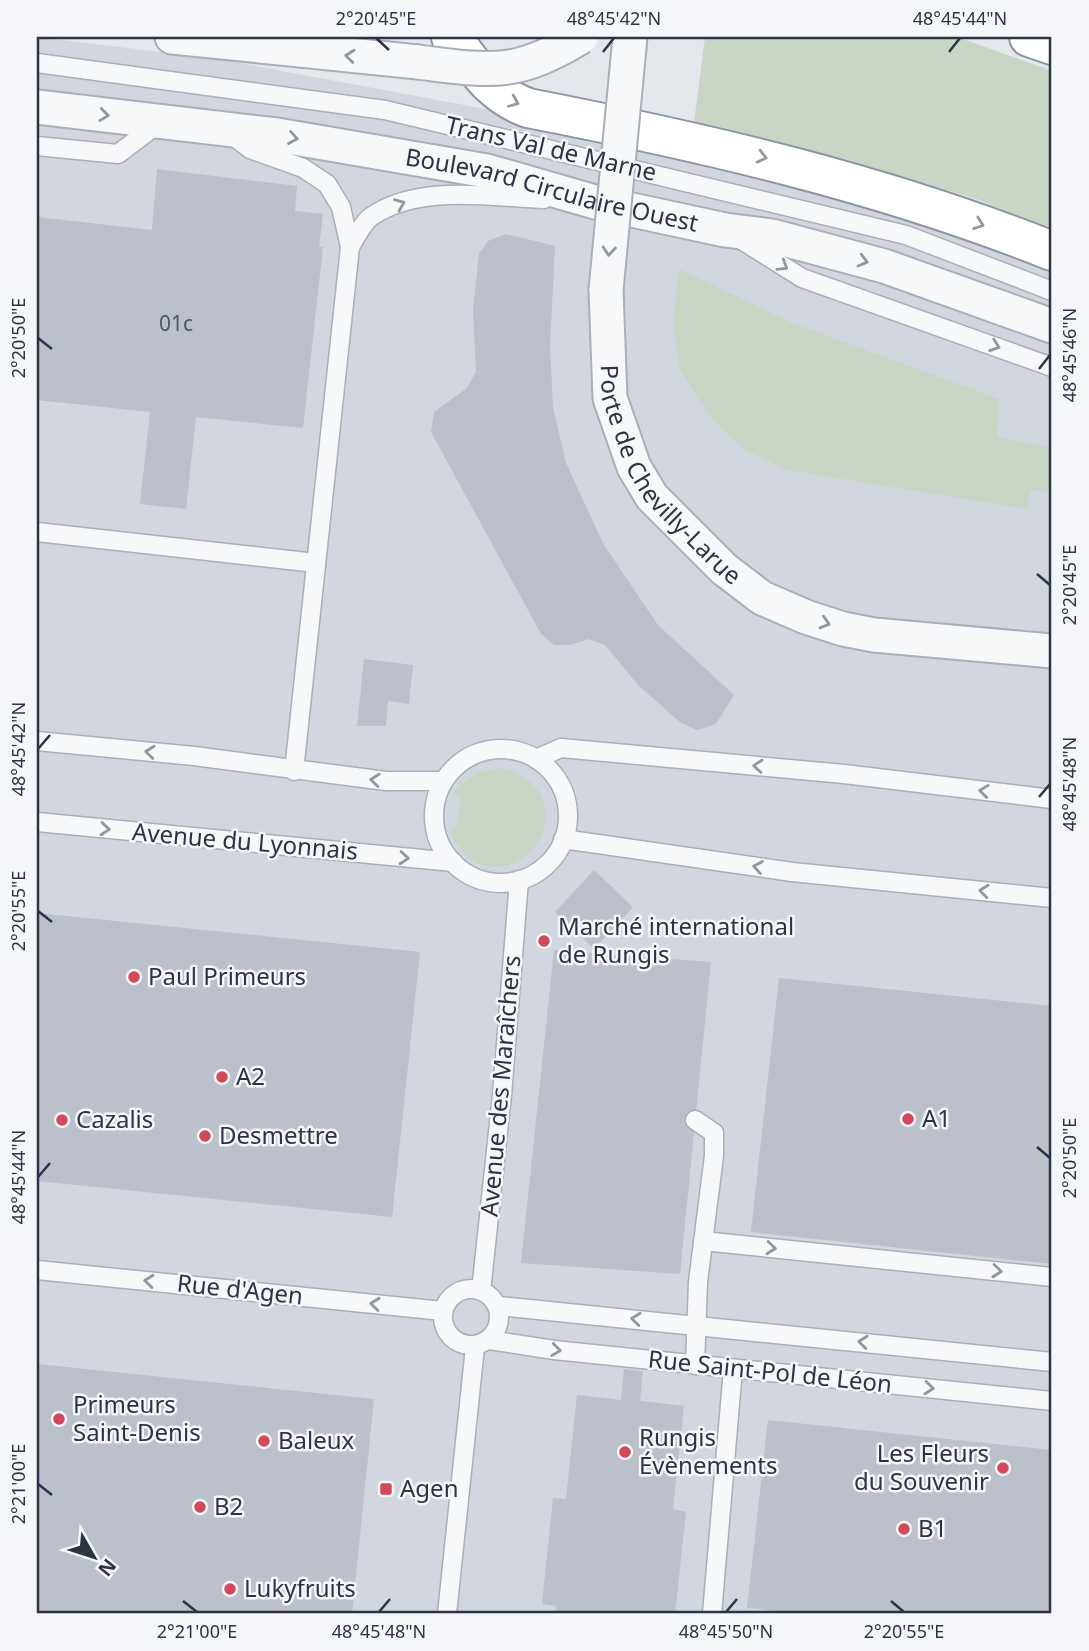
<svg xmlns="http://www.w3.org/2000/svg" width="1089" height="1651" viewBox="0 0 1089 1651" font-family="'Noto Sans',sans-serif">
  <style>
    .built { fill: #d2d6de }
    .green { fill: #c9d6c5 }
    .building { fill: #bbc0ca }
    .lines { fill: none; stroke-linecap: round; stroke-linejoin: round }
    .lane-casing { stroke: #a9aeb7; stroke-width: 21 }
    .street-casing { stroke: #a9aeb7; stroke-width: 37 }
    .highway-casing { stroke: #8b94a3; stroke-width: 42 }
    .lane { stroke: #f7f8fa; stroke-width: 18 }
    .street { stroke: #f7f8fa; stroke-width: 33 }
    .highway { stroke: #fff; stroke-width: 38 }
    .street-bridge-casing { stroke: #a9aeb7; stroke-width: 37; stroke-linecap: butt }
    .street-bridge { stroke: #f7f8fa; stroke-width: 33 }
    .oneway { stroke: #9196a0 }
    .oneway2 { stroke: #959aa2 }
    .ticks { fill: none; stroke: #2b3445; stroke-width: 2.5 }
    .poi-dot { fill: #d1495b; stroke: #f4f6f9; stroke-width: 2.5 }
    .labels { text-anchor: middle; stroke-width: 5; stroke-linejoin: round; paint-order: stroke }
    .number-label { font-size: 21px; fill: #4f5766 }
    .street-label { font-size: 24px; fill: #2b3445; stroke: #f4f6f9 }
    .poi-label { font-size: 24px; fill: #2b3445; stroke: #f4f6f9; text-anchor: start }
    .neatline { fill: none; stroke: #2b3445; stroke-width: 2.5 }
    .ticks-label { font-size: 18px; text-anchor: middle; fill: #2b3445 }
  </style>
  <rect width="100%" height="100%" fill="#e4e7ec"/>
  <path class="built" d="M37 37 218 59 507 113 705 160 937 225 1052 267V1614H37Z"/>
  <g class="green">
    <path d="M705 37H957L1052 71V230L979 200 849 160 694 123Z"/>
    <path d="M679 269 795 324 999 399 997 437 1052 448V493L1030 490 1027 509 788 470 745 450 710 417 680 370 673 324Z"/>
    <path d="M502 768C606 799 500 928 449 832L457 827 461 800 453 794C468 776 479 770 502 768Z"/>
  </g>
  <g class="building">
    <path d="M157 169 297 186 295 211 323 214 319 247H323L303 428 196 417 186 509 140 504 150 412 37 400V217L152 230Z"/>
    <path d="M506 234 555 246 550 345 553 407 566 463 604 545 658 625 734 695 716 724 697 730 681 723 639 686 605 645 589 639 570 645H554L541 634 431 432 434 412 467 388 476 372 473 309 479 254 488 241Z"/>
    <path d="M364 659 413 665 409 704 388 701 386 726H357Z"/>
    <path d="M594 870 633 907 594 949 555 912Z"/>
    <path d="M37 913 420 952 392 1217 37 1181Z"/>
    <path d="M554 950 711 962 680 1274 521 1263Z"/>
    <path d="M779 978 1052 1006V1264L751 1232Z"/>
    <path d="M37 1364 374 1399 352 1614H37Z"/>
    <path d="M624 1369 643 1371 640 1401 684 1406 673 1509 686 1512 675 1614H555L556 1606 542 1604 553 1498 566 1499 577 1395 621 1400Z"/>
    <path d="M768 1420 1052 1450V1614H810L747 1608Z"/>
  </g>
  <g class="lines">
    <g class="lane-casing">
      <g id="lane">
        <path d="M37 63 385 110 906 235 1052 291"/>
        <path d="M232 135 250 149 303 168 327 184 341 207 350 247 294 771"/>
        <path d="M37 146 118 154 159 123"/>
        <path d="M740 239 802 278 1052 367"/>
        <path d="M350 247C356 237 363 222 372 216 420 184 490 197 544 199"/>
        <path d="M37 532 316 563"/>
        <path d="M37 741 194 756 386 781H443"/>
        <circle cx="501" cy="816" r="67"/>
        <path d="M536 759 561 748 844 774 1052 799"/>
        <path d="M37 822 453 862"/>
        <path d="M563 839 792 872 1052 898"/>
        <path d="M703 1241 1052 1277"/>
        <path d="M37 1270 443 1311"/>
        <circle cx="471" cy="1317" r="28"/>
        <path d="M481 1291 502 1095 519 880"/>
        <path d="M499 1306 1052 1362"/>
        <path d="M489 1340 554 1350 1052 1401"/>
        <path d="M695 1365 698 1282 714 1156V1133L695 1120"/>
        <path d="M447 1614 475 1347"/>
        <path d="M712 1614 733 1369"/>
      </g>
    </g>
    <g class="street-casing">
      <g id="street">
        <path d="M172 37 418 62"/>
        <path id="s1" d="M37 107 277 135 487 171 595 202 725 230 772 236 884 266 1052 326"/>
        <path id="s2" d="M606 290 610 398 634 467 652 497 724 569 762 598 806 617 843 629 874 635 1052 651"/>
      </g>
    </g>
    <g class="highway-casing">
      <g id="highway">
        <path d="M451 37C476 67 490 94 528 108 708 143 881 183 1052 251"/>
        <path d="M1029 37 1052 45"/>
      </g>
    </g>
    <use href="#lane" class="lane"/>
    <use href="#street" class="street"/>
    <use href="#highway" class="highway"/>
    <g class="street-bridge-casing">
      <g id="street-bridge">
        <path d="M418 62C491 71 515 77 581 37"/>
        <path d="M606 290 630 37"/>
      </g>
    </g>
    <use href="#street-bridge" class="street-bridge"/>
  </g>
  <defs><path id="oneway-chevron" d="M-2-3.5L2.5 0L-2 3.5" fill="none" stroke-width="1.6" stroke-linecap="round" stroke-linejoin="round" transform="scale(1.75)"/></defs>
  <g class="oneway">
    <use href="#oneway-chevron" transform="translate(350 56) rotate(-174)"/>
    <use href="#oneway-chevron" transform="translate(104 115) rotate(7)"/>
    <use href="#oneway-chevron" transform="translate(293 138) rotate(9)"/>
    <use href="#oneway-chevron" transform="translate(400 204) rotate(-22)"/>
    <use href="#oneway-chevron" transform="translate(609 251) rotate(95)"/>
    <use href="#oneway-chevron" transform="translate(863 261) rotate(15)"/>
    <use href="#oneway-chevron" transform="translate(783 266) rotate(32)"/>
    <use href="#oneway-chevron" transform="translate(995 346) rotate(19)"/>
    <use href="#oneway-chevron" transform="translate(825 623) rotate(17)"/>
    <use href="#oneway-chevron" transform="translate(150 752) rotate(-174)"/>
    <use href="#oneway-chevron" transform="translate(758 766) rotate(-175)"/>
    <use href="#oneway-chevron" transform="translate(375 780) rotate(-174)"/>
    <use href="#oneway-chevron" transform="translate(984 791) rotate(-173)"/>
    <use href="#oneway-chevron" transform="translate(105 829) rotate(5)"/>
    <use href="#oneway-chevron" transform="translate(404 858) rotate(5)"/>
    <use href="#oneway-chevron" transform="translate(758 867) rotate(-171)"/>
    <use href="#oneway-chevron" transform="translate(984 891) rotate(-174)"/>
    <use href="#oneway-chevron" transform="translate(771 1248) rotate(6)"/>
    <use href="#oneway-chevron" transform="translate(997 1271) rotate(6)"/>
    <use href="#oneway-chevron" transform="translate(149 1281) rotate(-174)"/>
    <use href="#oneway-chevron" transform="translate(375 1304) rotate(-174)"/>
    <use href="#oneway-chevron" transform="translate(636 1319) rotate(-174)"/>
    <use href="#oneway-chevron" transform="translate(863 1342) rotate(-174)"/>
    <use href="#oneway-chevron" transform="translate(556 1350) rotate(7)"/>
    <use href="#oneway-chevron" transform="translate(929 1388) rotate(6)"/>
  </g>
  <g class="oneway2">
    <use href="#oneway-chevron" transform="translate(514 102) rotate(23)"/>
    <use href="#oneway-chevron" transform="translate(762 157) rotate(14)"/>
    <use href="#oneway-chevron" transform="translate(979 224) rotate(20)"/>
  </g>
  <path class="ticks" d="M376 38 389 50M603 52 614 38M949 52 960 38M38 338 52 349M1039 369 1050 355M1037 574 1050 585M38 749 50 735M1039 797 1050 784M38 911 52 922M1037 1147 1050 1158M38 1177 50 1163M38 1484 52 1495M183 1601 197 1612M891 1601 904 1612M379 1612 390 1599M726 1612 737 1599"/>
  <g class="poi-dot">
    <circle cx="544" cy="941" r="7"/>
    <circle cx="134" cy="977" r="7"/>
    <circle cx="222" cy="1077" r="7"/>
    <circle cx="908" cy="1119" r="7"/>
    <circle cx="62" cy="1120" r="7"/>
    <circle cx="205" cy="1136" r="7"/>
    <circle cx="59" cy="1419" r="7"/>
    <circle cx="264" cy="1441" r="7"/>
    <circle cx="625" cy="1452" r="7"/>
    <circle cx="1003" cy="1468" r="7"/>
    <rect x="379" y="1482" width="14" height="14" rx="3.5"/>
    <circle cx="200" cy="1507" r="7"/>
    <circle cx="904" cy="1529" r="7"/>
    <circle cx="230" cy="1589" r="7"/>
  </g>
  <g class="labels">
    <g class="number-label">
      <text x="176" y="331">01c</text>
    </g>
    <g class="street-label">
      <text transform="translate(551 149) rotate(13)" y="8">Trans Val de Marne</text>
      <text dy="8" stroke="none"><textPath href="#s1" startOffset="522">Boulevard Circulaire Ouest</textPath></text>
      <text dy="8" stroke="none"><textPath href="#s2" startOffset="205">Porte de Chevilly-Larue</textPath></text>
      <text transform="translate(245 842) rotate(5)" y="8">Avenue du Lyonnais</text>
      <text transform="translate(501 1086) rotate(-85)" y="8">Avenue des Maraîchers</text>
      <text transform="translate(240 1290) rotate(6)" y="8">Rue d'Agen</text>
      <text transform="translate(770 1372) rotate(6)" y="8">Rue Saint-Pol de Léon</text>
    </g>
    <g class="poi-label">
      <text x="558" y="935">Marché international<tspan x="558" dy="28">de Rungis</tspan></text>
      <text x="148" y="985">Paul Primeurs</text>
      <text x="236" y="1085">A2</text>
      <text x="922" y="1127">A1</text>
      <text x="76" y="1128">Cazalis</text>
      <text x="219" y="1144">Desmettre</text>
      <text x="73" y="1413">Primeurs<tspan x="73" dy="28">Saint-Denis</tspan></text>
      <text x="639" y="1446">Rungis<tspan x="639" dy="28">Évènements</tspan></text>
      <text x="278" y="1449">Baleux</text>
      <text x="989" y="1462" text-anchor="end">Les Fleurs<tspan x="989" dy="28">du Souvenir</tspan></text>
      <text x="400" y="1497">Agen</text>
      <text x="214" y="1515">B2</text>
      <text x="918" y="1537">B1</text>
      <text x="244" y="1597">Lukyfruits</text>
    </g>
  </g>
  <rect width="1089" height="1651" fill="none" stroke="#f4f6f9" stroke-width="77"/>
  <g transform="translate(94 1557) rotate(129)" stroke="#f4f6f9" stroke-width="5" paint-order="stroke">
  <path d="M0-5L12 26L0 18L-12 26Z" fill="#2b3445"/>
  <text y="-10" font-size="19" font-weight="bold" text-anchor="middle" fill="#2b3445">N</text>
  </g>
  <rect x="38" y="38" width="1012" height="1574" class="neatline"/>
  <g class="ticks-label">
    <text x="376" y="25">2°20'45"E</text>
    <text x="614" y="25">48°45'42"N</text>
    <text x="960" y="25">48°45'44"N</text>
    <text transform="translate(19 338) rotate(-90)" y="6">2°20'50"E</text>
    <text transform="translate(1070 355) rotate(-90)" y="6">48°45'46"N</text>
    <text transform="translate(1070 585) rotate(-90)" y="6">2°20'45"E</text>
    <text transform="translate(19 749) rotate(-90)" y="6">48°45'42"N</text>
    <text transform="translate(1070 784) rotate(-90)" y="6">48°45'48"N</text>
    <text transform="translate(19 911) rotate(-90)" y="6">2°20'55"E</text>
    <text transform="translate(1070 1158) rotate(-90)" y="6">2°20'50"E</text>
    <text transform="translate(19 1177) rotate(-90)" y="6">48°45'44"N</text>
    <text transform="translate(19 1484) rotate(-90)" y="6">2°21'00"E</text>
    <text x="197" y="1638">2°21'00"E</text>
    <text x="379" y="1638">48°45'48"N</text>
    <text x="726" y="1638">48°45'50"N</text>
    <text x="904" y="1638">2°20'55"E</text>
  </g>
</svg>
